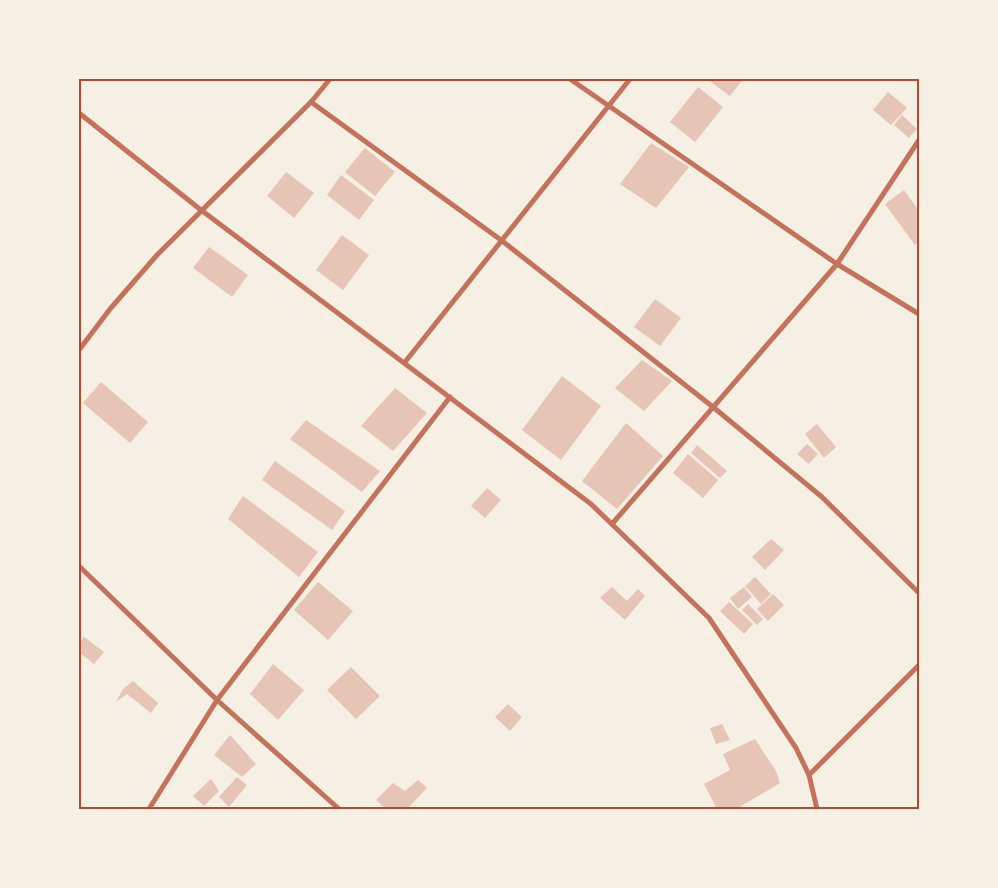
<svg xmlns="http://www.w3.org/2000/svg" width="998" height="888" viewBox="0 0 998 888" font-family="Arial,sans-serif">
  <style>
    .building { fill: #e6c5b7 }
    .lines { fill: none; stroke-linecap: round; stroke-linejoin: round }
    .minor { stroke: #c5725c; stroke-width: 5 }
    .neatline { fill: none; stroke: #b5482f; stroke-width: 2 }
  </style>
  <rect width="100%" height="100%" fill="#f6efe4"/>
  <g class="building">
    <path d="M707 79H743L730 96Z"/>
    <path d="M698 87 723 107 695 142 670 122Z"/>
    <path d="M888 92 907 108 891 125 873 110Z"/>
    <path d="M902 115 917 129 909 138 894 125Z"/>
    <path d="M651 143 689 167 656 208 620 184Z"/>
    <path d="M365 148 395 172 375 196 345 172Z"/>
    <path d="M286 172 314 193 294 218 267 196Z"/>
    <path d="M341 175 374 200 359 220 327 195Z"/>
    <path d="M904 190 919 211V242L915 245 885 204Z"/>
    <path d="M342 235 369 255 343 290 316 270Z"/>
    <path d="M209 247 248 275 232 297 193 268Z"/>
    <path d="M655 299 681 318 660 346 634 327Z"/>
    <path d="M642 360 672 381 644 411 615 388Z"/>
    <path d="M562 376 601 406 561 460 522 430Z"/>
    <path d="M101 382 148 422 130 443 83 403Z"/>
    <path d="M395 388 427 413 393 451 361 426Z"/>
    <path d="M306 420 380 471 362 492 290 439Z"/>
    <path d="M626 423 663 456 617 509 582 481Z"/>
    <path d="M817 424 836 447 824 458 805 434Z"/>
    <path d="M807 444 818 454 809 464 797 454Z"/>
    <path d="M697 445 727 471 720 478 691 453Z"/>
    <path d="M688 454 718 480 703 498 673 473Z"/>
    <path d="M275 461 345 511 332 530 262 480Z"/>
    <path d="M487 488 501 500 485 518 471 506Z"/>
    <path d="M243 496 318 552 299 577 228 519Z"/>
    <path d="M771 539 784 550 765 570 752 557Z"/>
    <path d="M755 577 771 594 761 604 745 586Z"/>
    <path d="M318 582 353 611 328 640 294 610Z"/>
    <path d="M612 587 627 601 638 589 645 596 625 620 600 598Z"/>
    <path d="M744 587 752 597 738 609 730 598Z"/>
    <path d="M773 594 784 605 768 621 757 609Z"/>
    <path d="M729 602 753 624 744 634 720 611Z"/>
    <path d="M748 604 763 619 757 625 742 610Z"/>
    <path d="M84 637 104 652 94 664 79 652V644Z"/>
    <path d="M273 664 304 690 278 720 250 694Z"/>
    <path d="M351 667 380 696 356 719 327 690Z"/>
    <path d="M133 681 158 703 151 713 127 694 116 702 123 689Z"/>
    <path d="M508 704 522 717 510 731 495 717Z"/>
    <path d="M722 724 730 740 716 744 710 728Z"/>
    <path d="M230 735 256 764 242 777 214 755Z"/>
    <path d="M755 739 776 771 780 783 736 809H717L704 784 730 770 723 754Z"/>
    <path d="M237 777 247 785 229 807 219 797Z"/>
    <path d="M211 779 219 791 204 806 193 796Z"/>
    <path d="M418 780 427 788 407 809H386L376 800 393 783 405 791Z"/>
  </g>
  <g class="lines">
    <g class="minor">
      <path d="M570 79 837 264 919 314"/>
      <path d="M311 102 501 240 713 407 822 497 919 593"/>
      <path d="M79 113 201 210 591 504 709 618 796 748 809 775 817 809"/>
      <path d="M79 350 110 309 157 255 311 102 330 79"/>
      <path d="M405 362 630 79"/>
      <path d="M612 524 837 264 919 140"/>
      <path d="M79 566 217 700 339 809"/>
      <path d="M809 775 919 665"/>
      <path d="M149 809 217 700 450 397"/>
    </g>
  </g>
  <rect width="998" height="888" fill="none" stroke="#f6efe4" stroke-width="160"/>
  <rect x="80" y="80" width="838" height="728" class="neatline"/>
</svg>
